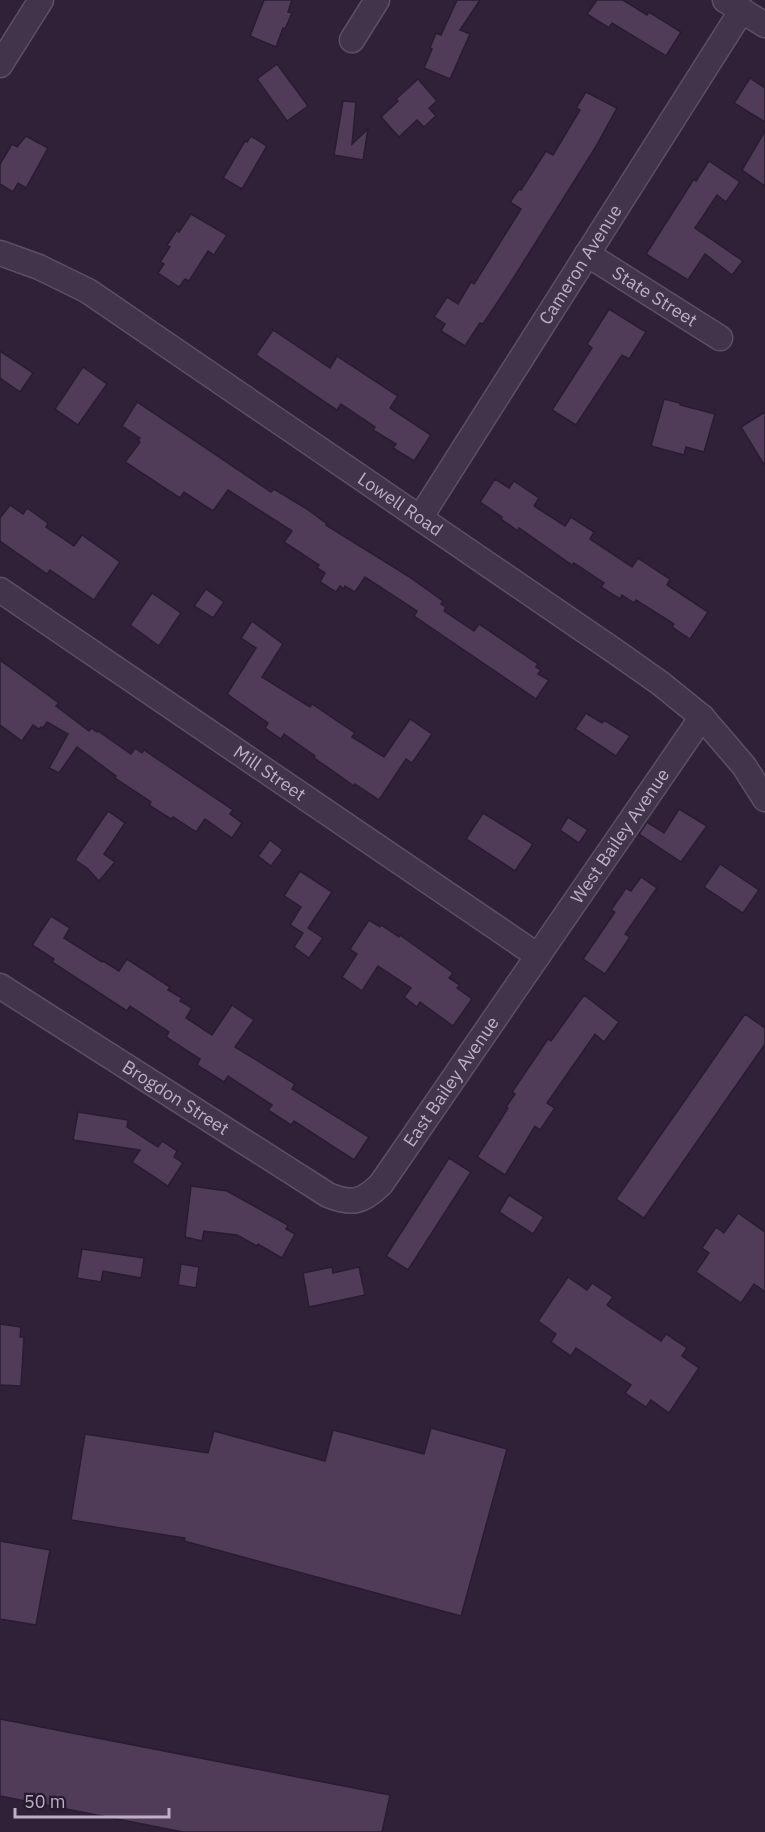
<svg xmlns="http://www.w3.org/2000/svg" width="765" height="1832" font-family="'IBM Plex Sans',sans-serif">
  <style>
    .building { fill: #503c59; stroke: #291c30; stroke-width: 1.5 }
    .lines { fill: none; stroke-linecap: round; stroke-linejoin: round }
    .minor-casing { stroke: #5d4f64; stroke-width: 27 }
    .minor { stroke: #42344a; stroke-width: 24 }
    .labels { text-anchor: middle; stroke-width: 5; stroke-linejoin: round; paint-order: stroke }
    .street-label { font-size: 18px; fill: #beafc6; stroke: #271a2e }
  </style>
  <rect width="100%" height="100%" fill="#302139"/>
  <g class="building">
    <path d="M264,0h28l-4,12 4,1 -7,16 -2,-1 -7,19 -26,-11z"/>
    <path d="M457,0h23l-20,30 10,4 -20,45 -26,-11 8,-19 -2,-1 6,-15 5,2z"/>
    <path d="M597,0h26l24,15 2,-3 32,20 -15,24 -54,-33 -3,5 -22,-14z"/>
    <path d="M277,64l31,42 -21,15 -30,-42z"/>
    <path d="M750,78l15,10v34l-31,-19z"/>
    <path d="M418,79l19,22 -8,7 7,8 -12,11 -7,-7 -18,17 -18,-20 17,-16 -2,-2z"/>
    <path d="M586,92l31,16 -22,40 -86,137 -26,39 -3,-1 -15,23 -24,-15 4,-7 -11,-7 13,-20 11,7 13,-22 3,2 47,-75 -11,-7 9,-13 2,1 25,-39 7,4 27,-45 -4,-2z"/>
    <path d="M343,101l13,1 -4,42 16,-15 -5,31 -29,-5z"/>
    <path d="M765,131v55l-23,-16z"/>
    <path d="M26,136l22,12 -22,40 -8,-5 -5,9 -13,-8v-20l12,-20 5,3z"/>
    <path d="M251,136l16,10 -25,43 -19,-11 22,-37 2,1z"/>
    <path d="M709,161l31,21 -14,20 -9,-7 -22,33 48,33 -11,14 -27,-21 -17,26 -42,-26 48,-75 2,2z"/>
    <path d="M191,214l36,21 -13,20 -6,-4 -19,30 -4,-2 -6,8 -21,-14 6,-9 -4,-2 10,-15 -3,-2 10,-15 2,2z"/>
    <path d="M609,309l37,23 -17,27 -7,-4 -46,70 -24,-15 40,-62 -5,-4z"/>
    <path d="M273,330l57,38 7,-12 61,40 -8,12 41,27 -17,26 -21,-13 3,-4 -23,-14 2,-3 -34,-23 -4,6 -81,-55z"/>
    <path d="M0,351l33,22 -13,19 -20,-14z"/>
    <path d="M83,367l24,17 -29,41 -23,-16z"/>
    <path d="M664,399l16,4v2l35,9 -11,38 -18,-5 -2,8 -33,-9z"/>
    <path d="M137,402l134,90 3,-3 33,20 20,15 -1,1 82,51 35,25 -2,3 5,3 -2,4 30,20 5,-7 59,40 -2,3 5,3 -3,4 11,6 -13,19 -122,-83 3,-5 -52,-34 -10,15 -10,-6 -1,3 -4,-3 -4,6 -16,-10 5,-9 -8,-5 2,-3 -35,-23 8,-11 -64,-41 -15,21 -29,-19 -4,6 -55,-36 15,-20 -2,-2 2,-2 -18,-12z"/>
    <path d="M765,412v54l-24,-39z"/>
    <path d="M495,479l14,9 5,-7 25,17 -5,8 31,20 6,-9 23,15 -4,7 42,28 6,-9 32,21 -3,6 41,27 -18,27 -18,-12 2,-3 -38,-24 -2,3 -12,-8 -2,4 -19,-12 3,-4 -30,-20 -2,2 -53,-37 -1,3 -17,-12 1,-2 -22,-15z"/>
    <path d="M10,505l13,9 4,-6 21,15 -2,4 28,19 8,-11 38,27 -26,38 -44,-30 -3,4 -47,-33v-23z"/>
    <path d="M206,589l18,13 -11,16 -19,-12z"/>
    <path d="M152,593l29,20 -22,33 -29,-21z"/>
    <path d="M252,621l31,23 -21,33 48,30 2,-3 43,29 -3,4 32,20 26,-38 22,15 -20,29 -6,-4 -27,41 -24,-16 -1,2 -14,-10 -26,-18 1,-2 -31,-22 -3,5 -16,-11 3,-5 -41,-29 29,-46 -15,-10z"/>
    <path d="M0,660l59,43 -3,3 33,25 2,-3 6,4 1,-1 33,23 4,-6 7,5 2,-3 89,60 -3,4 12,9 -10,15 -27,-19 -9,13 -23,-15 -2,2 -22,-14 2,-3 -36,-24 1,-2 -39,-29 -18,26 -10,-5 19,-34 -21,-12 -4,6 -2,-1 -2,2 -6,-4 -11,16 -22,-16z"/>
    <path d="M586,713l16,10 2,-3 26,16 -14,20 -41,-27z"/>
    <path d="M679,809l28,17 -26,36 -42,-28 8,-12 17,11z"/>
    <path d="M108,811l17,12 -21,31 11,8 -16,19 -12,-13 -12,-8z"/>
    <path d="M483,813l50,31 -18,27 -49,-32z"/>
    <path d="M568,817l20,13 -9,13 -19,-13z"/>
    <path d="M270,840l13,10 -12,16 -13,-10z"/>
    <path d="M720,864l39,26 -16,23 -39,-26z"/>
    <path d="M300,871l32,21 -24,36 15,10 -14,20 -15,-11 9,-14 -13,-8 11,-18 -17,-11z"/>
    <path d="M641,877l16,11 -32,46 5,3 -25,37 -22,-15 32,-47 -4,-2 15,-22 5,3z"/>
    <path d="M51,916l19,12 -6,10 38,24 1,-1 16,10 8,-12 43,28 -2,3 14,8 -2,3 12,7 -6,10 26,17 20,-30 22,15 -19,27 60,37 -3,5 77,48 -15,23 -60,-39 -3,4 -23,-15 4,-5 -44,-29 -4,6 -27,-17 3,-6 -34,-22 3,-5 -39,-26 -3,5 -75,-49 2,-3 -22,-14z"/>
    <path d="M369,920l11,7 1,-2 18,12 1,-2 53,38 -4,5 11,7 -3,3 15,11 -19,27 -33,-24 -3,5 -13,-10 7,-9 -33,-22 -16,25 -20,-14 15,-23 -7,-5z"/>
    <path d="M584,995l35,27 -15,20 -9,-8 -48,69 8,5 -15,22 -5,-4 -30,49 -28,-18 31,-49 -2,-1 9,-13 -3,-2 36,-53 3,2z"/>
    <path d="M745,1014l20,14v16l-121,174 -28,-19z"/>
    <path d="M78,1112l50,8 -1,7 31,20 4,-6 15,10 -3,6 9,6 -15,23 -36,-24 8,-12 -67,-10z"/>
    <path d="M449,1158l22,14 -63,98 -22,-14z"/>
    <path d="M191,1186l36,5 61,34 -2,4 9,5 -13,24 -24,-14 -1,2 -20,-11 -33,-4 -2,10 -17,-4z"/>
    <path d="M509,1195l35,22 -11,17 -34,-22z"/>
    <path d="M738,1213l27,19v60l-11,-8 -13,19 -45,-31 13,-19 -7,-5 14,-21 8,6z"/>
    <path d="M82,1249l62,9 -3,20 -38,-7 -2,11 -24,-4z"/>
    <path d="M181,1264l18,3 -3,21 -18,-3z"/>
    <path d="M332,1267l1,6 26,-6 6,28 -56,12 -6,-34z"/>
    <path d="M568,1277l19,13 5,-7 21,14 -6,8 19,13 35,23 5,-7 21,14 -5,8 17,12 -30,45 -18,-13 -5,7 -21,-14 6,-8 -55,-37 -5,8 -20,-14 5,-8 -18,-13z"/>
    <path d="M0,1324l21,3 -1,10h4l-3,49 -21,-1z"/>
    <path d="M431,1428l76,21 -46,167 -277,-75 1,-3 -114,-18 14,-86 123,19 6,-22 111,30 8,-31 91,24z"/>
    <path d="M0,1541l50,9 -14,75 -36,-6z"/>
    <path d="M0,1719l390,76 -8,37h-199l-183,-36z"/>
  </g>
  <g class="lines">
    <defs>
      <g id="minor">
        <path d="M725,0l40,25"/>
        <path d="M352,40l25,-40"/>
        <path d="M0,65l41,-65"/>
        <path id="s1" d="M0,253l39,14 49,24 528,361 44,31 42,34 42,49 21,33"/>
        <path id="s2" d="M587,254l133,84"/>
        <path id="s3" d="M420,518l322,-508"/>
        <path id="s4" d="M0,590l538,366"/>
        <path id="s5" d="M0,986l328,209c24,10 35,7 53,-11l321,-467"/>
      </g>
    </defs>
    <use href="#minor" class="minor-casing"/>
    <use href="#minor" class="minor"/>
  </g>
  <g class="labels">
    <g class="street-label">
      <text dy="6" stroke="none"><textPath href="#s3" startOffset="300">Cameron Avenue</textPath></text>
      <text dy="6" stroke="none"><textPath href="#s2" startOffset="80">State Street</textPath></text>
      <text dy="6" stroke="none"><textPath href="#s1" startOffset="474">Lowell Road</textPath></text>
      <text dy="6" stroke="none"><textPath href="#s4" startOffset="326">Mill Street</textPath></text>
      <text dy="6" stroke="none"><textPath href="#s5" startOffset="870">West Bailey Avenue</textPath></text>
      <text dy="6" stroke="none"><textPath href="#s5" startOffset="572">East Bailey Avenue</textPath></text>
      <text dy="6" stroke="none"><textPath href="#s5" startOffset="208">Brogdon Street</textPath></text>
    </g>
  </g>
  <path d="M15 1808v9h154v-9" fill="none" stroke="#beafc6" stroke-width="3"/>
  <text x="24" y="1808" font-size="18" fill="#beafc6" stroke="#271a2e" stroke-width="4.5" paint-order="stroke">50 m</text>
</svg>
